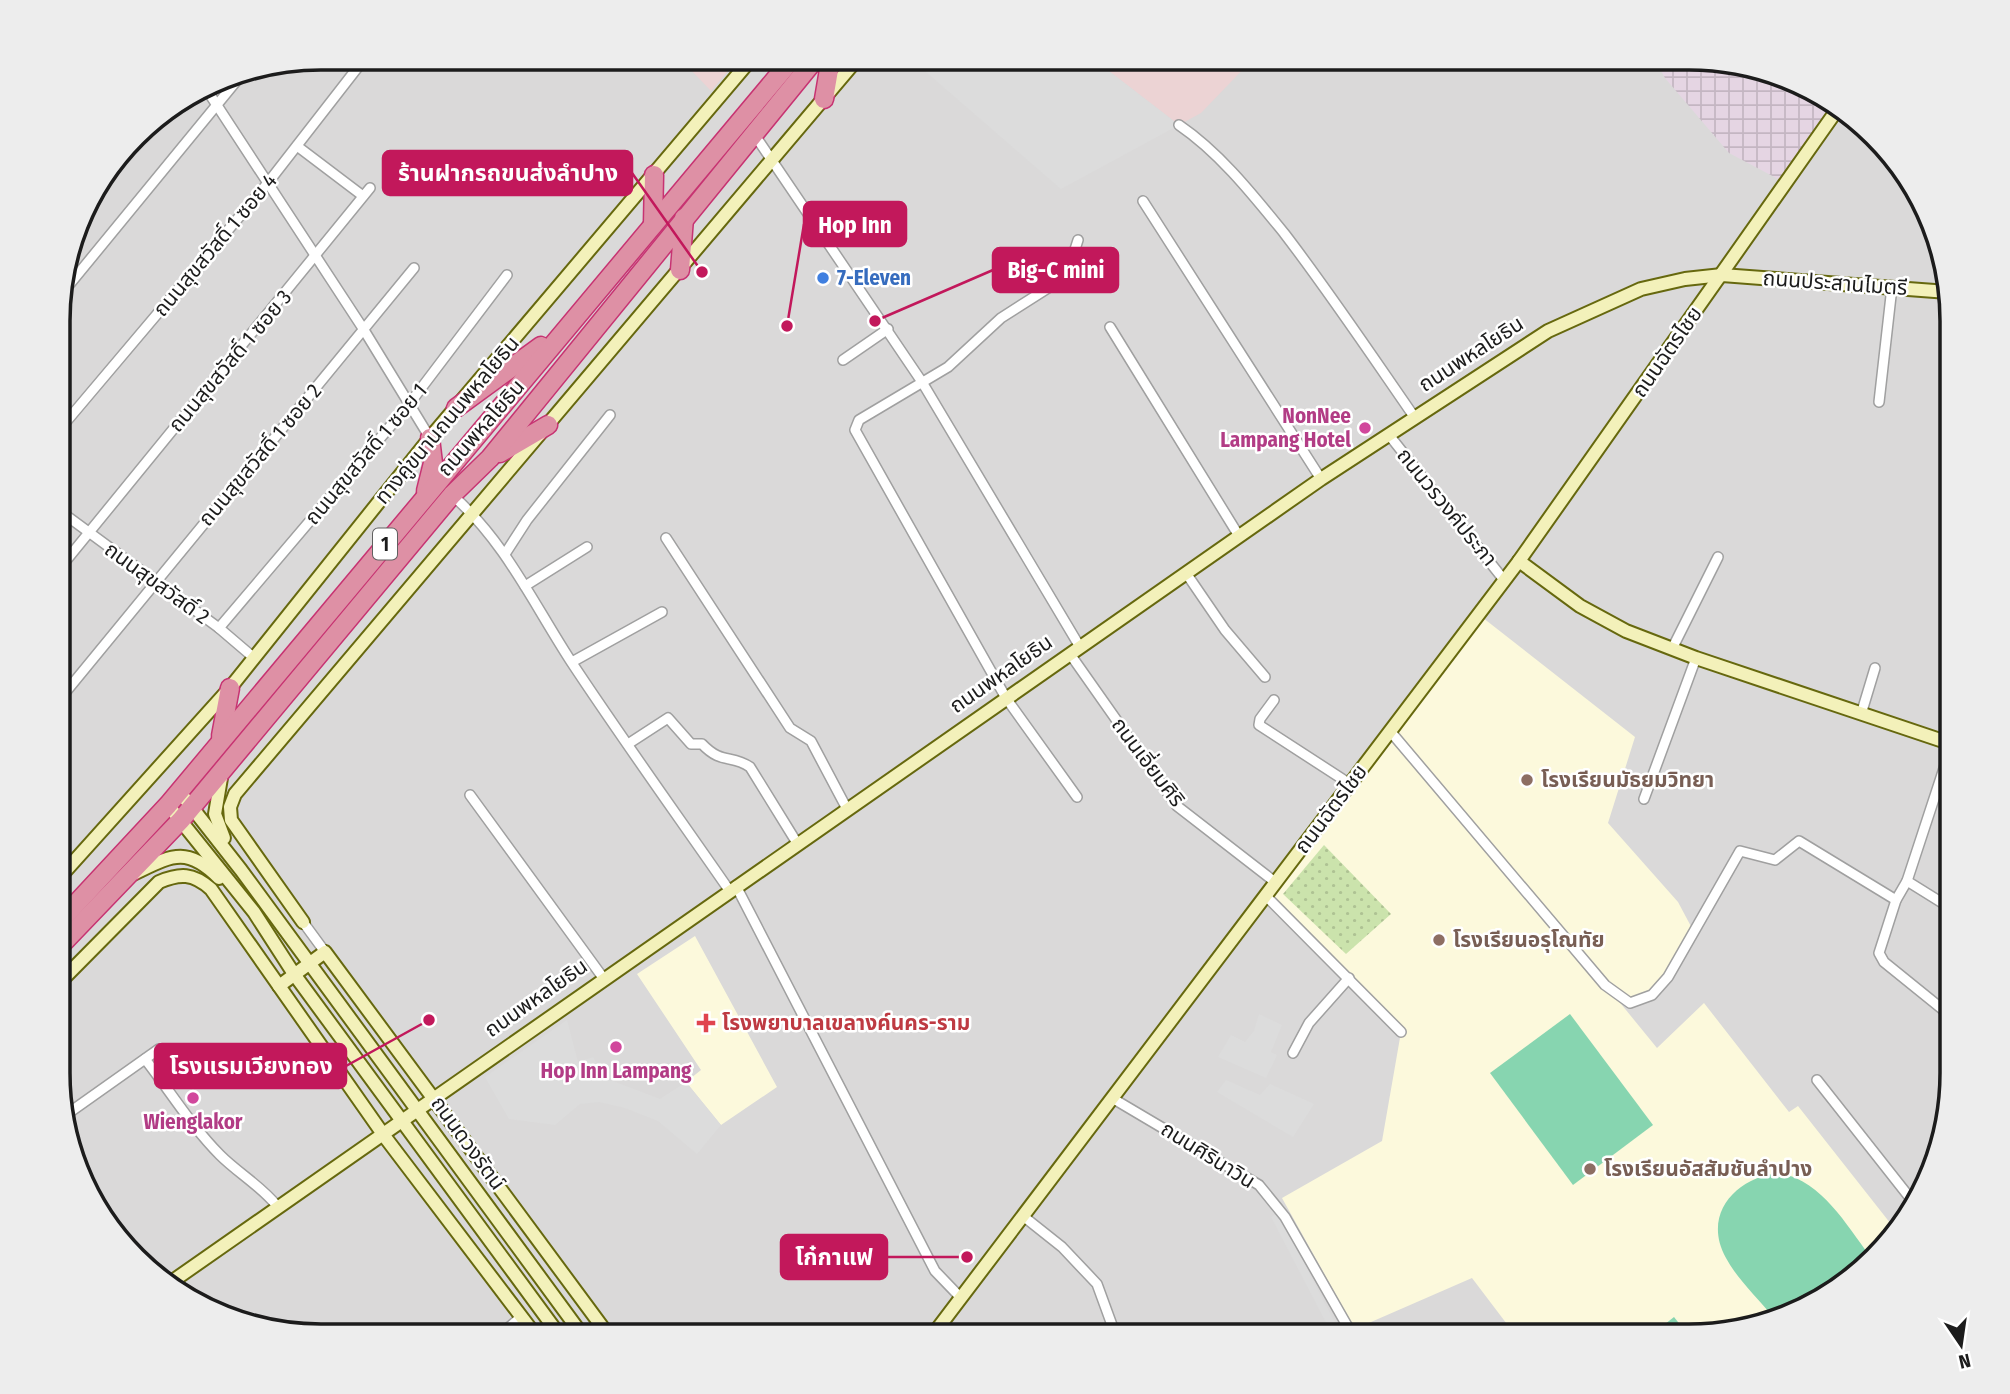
<svg xmlns="http://www.w3.org/2000/svg" width="2010" height="1394" font-family="'Fira Sans Condensed','Noto Sans Thai',sans-serif">
  <style>
    .residential { fill: #dad9d9 }
    .commercial { fill: #ecd3d4 }
    .industrial { fill: url(#industrial-grid) }
    .education { fill: #fcf9dc }
    .grass { fill: url(#grass-dots) }
    .pitch { fill: #87d5b0 }
    .parking { fill: #dcdcdc }
    .lines { fill: none; stroke-linecap: round; stroke-linejoin: round }
    .street-casing { stroke: #a0a0a0; stroke-width: 12 }
    .secondary-casing { stroke: #66680e; stroke-width: 16 }
    .highway-casing { stroke: #c73372; stroke-width: 21 }
    .street { stroke: #fff; stroke-width: 9 }
    .secondary { stroke: #f3f1ba; stroke-width: 12 }
    .highway { stroke: #de90a5; stroke-width: 18 }
    .shop-dot { fill: #3f7fe0; stroke: #fff; stroke-width: 2.5 }
    .hotel-dot { fill: #d1479c; stroke: #fff; stroke-width: 2.5 }
    .education-dot { fill: #8d6e63; stroke: #fff; stroke-width: 2.5 }
    .health-dot { fill: #e0444e; stroke: #fff; stroke-width: 2.5 }
    .labels { text-anchor: middle; stroke-width: 5; stroke-linejoin: round; paint-order: stroke }
    .shield { fill: #fff; stroke: #606060; stroke-width: 2 }
    .shield-label { font-size: 19px; font-weight: bold; fill: #1c1c1c }
    .street-label { font-size: 21px; fill: #1c1c1c; stroke: #fff }
    .shop-label { font-size: 21px; font-weight: bold; fill: #366cbe; stroke: #fff; text-anchor: start }
    .hotel-label { font-size: 21px; font-weight: bold; fill: #b23c85; stroke: #fff }
    .education-label { font-size: 21px; font-weight: bold; fill: #785e54; stroke: #fff; text-anchor: start }
    .health-label { font-size: 21px; font-weight: bold; fill: #be3a42; stroke: #fff; text-anchor: start }
    .rim { fill: none; stroke: #1c1c1c; stroke-width: 3.5 }
    .leader { fill: none; stroke: #c2185b; stroke-width: 2.5 }
    .callout-dot { fill: #c2185b; stroke: #fff; stroke-width: 2.5 }
    .callout { fill: #c2185b; stroke: #c2185b; stroke-width: 2.5 }
    .callout-label { font-size: 23px; text-anchor: middle; font-weight: bold; fill: #fff }
  </style>
  <defs>
    <pattern id="industrial-grid" width="8" height="8" patternUnits="userSpaceOnUse" patternTransform="scale(1.75)"><rect width="8" height="8" fill="#e5d5e3"/><path d="M0 4h8M4 0v8" fill="none" stroke="#c4b6c2"/></pattern>
    <pattern id="grass-dots" width="8" height="8" patternUnits="userSpaceOnUse" patternTransform="scale(1.75)"><rect width="8" height="8" fill="#cbe3ac"/><path d="M2 2h.1M6 6h.1" fill="none" stroke="#aec293" stroke-width="1.8" stroke-linecap="round"/></pattern>
  </defs>
  <rect width="100%" height="100%" fill="#ece8e2"/>
  <path class="residential" d="M321,58h1385l68,14 75,40 68,78 35,114v786l-14,68 -40,75 -92,76 -116,27h-1386l-68,-14 -75,-40 -68,-78 -33,-97v-820l25,-83 62,-81 61,-38 10,14 20,-25z"/>
  <g class="commercial">
    <path d="M636,58h103l-28,33 -22,-23 -39,3z"/>
    <path d="M1092,58h162l-53,55 -22,12z"/>
  </g>
  <path class="industrial" d="M1654,58h52l68,14 58,31 -52,77 -51,-27 -64,-75z"/>
  <g class="education">
    <path d="M1478,614l157,123 -27,86 70,79 16,30 -42,63 -22,8 -22,-15 49,60 47,-45 85,109 9,-6 100,127 -92,76 -116,27h-174l-44,-58 -117,51 -73,-131 100,-57 19,-109 -136,-137z"/>
    <path d="M695,936l82,151 -56,38 -35,-43 15,-12 -64,-96z"/>
  </g>
  <path class="grass" d="M1324,845l67,69 -45,40 -63,-60z"/>
  <g class="pitch">
    <path d="M1570,1014l83,111 -80,60 -83,-112z"/>
    <path d="M1781,1173c42,10 64,50 89,83l-64,53 -33,8c-15,-19 -36,-38 -47,-59 -25,-45 12,-82 55,-85z"/>
    <path d="M1674,1317l15,19h-39z"/>
  </g>
  <g class="parking">
    <path d="M910,58h182l87,67 -118,64z"/>
    <path d="M1259,1014l23,11 -11,27 6,3 -11,23 -48,-21 13,-22 14,7 9,-11z"/>
    <path d="M567,1020l11,42 15,-5 12,21 55,21 26,-17 35,43 -24,29 -39,-33 -33,-13 -26,-6 -19,2 -25,21 -46,-6 -24,-42z"/>
    <path d="M1226,1080l34,15 10,-11 44,20 -21,33 -76,-45z"/>
    <path d="M1278,1213l64,123h-9l-62,-119z"/>
  </g>
  <g class="lines">
    <defs>
      <g id="street">
        <path d="M205,87l159,243 66,108"/>
        <path d="M1179,125c41,28 74,70 105,108 46,60 88,123 131,185"/>
        <path d="M754,134l168,248 158,265"/>
        <path d="M297,146l66,50"/>
        <path d="M1143,201l178,278"/>
        <path d="M60,296l183,-223"/>
        <path d="M1110,327l129,209"/>
        <path d="M843,360l45,-31"/>
        <path d="M1879,402l13,-115"/>
        <path d="M60,429l207,-245 98,-126"/>
        <path d="M1389,435l115,145"/>
        <path d="M452,495c53,46 82,110 120,168 51,77 105,152 157,227"/>
        <path d="M60,511l159,117 34,29"/>
        <path d="M666,538l124,190 21,13 36,68"/>
        <path d="M505,554l22,-34 83,-105"/>
        <path d="M60,568l310,-380"/>
        <path d="M1186,573l39,57 40,47"/>
        <path d="M525,586l62,-39"/>
        <path d="M219,628l191,-225 97,-128"/>
        <path d="M1672,649l46,-92"/>
        <path d="M1070,654l107,152 98,76"/>
        <path d="M572,662l90,-50"/>
        <path d="M60,699l354,-431"/>
        <path d="M1274,700l-14,19 -1,6 91,59"/>
        <path d="M1862,711l13,-43"/>
        <path d="M1390,731l215,254 25,18 22,-8 16,-18 72,-126 35,9 24,-19 97,59"/>
        <path d="M628,744l40,-26 23,26h11c20,21 29,10 48,23l47,76"/>
        <path d="M1952,744l-45,137 -11,19 -17,53 5,9 68,55"/>
        <path d="M470,795l134,184"/>
        <path d="M1077,797l-71,-99 -151,-268 4,-10 89,-53 53,-49 55,-35 14,-18 8,-25"/>
        <path d="M1644,799l52,-141"/>
        <path d="M1907,881l45,28"/>
        <path d="M736,886l199,385 26,27"/>
        <path d="M1265,895l136,137"/>
        <path d="M303,922l22,30"/>
        <path d="M1293,1053l16,-30 40,-45"/>
        <path d="M145,1059c25,32 47,68 75,96 18,18 41,31 57,51"/>
        <path d="M1817,1080l97,123"/>
        <path d="M1112,1098l147,87 26,32 68,119"/>
        <path d="M63,1117l96,-68"/>
        <path d="M1023,1216l39,31 35,37 19,52"/>
        <path d="M499,1336l22,-19"/>
      </g>
      <g id="secondary">
        <path d="M1519,561l61,45 46,25 70,27 256,86"/>
        <path d="M221,778l-6,36 9,24"/>
        <path d="M179,791l62,79 342,466"/>
        <path d="M168,805l86,107 40,62 266,362"/>
        <path d="M133,874c38,-18 53,-29 86,4"/>
        <path d="M60,877l170,-189 200,-250 322,-380"/>
        <path d="M303,922l-72,-102 -1,-13 5,-13 623,-736"/>
        <path d="M60,982l99,-100c21,-9 34,-9 52,7l174,248 151,199"/>
        <path d="M279,986l46,-34 284,384"/>
        <path d="M167,1285l1154,-806 227,-148 93,-42 44,-10 37,-4 226,17"/>
        <path d="M932,1336l587,-775 320,-454"/>
      </g>
      <g id="highway">
        <path d="M824,99l7,-41"/>
        <path d="M653,225l1,-50"/>
        <path d="M680,270l4,-52"/>
        <path d="M456,408l85,-62"/>
        <path d="M500,453l48,-28"/>
        <path d="M426,491l7,-28 -3,-25"/>
        <path d="M221,736l9,-48"/>
        <path d="M60,921l108,-116 625,-747"/>
        <path d="M60,946l121,-126 271,-325 38,-37 326,-400"/>
      </g>
    </defs>
    <use href="#street" class="street-casing"/>
    <use href="#secondary" class="secondary-casing"/>
    <use href="#highway" class="highway-casing"/>
    <use href="#street" class="street"/>
    <use href="#secondary" class="secondary"/>
    <use href="#highway" class="highway"/>
  </g>
  <circle class="shop-dot" cx="823" cy="278" r="7"/>
  <g class="hotel-dot">
    <circle cx="1365" cy="428" r="7"/>
    <circle cx="616" cy="1047" r="7"/>
    <circle cx="193" cy="1098" r="7"/>
  </g>
  <g class="education-dot">
    <circle cx="1527" cy="780" r="7"/>
    <circle cx="1439" cy="940" r="7"/>
    <circle cx="1590" cy="1169" r="7"/>
  </g>
  <path class="health-dot" d="M702.5 1012.5h7v7h7v7h-7v7h-7v-7h-7v-7h7z"/>
  <g class="labels">
    <rect class="shield" x="373" y="528.5" width="24" height="31" rx="5"/>
    <g class="shield-label">
      <text x="385" y="551">1</text>
    </g>
    <g class="street-label">
      <text transform="translate(215 245) rotate(-50)" y="7">ถนนสุขสวัสดิ์ 1 ซอย 4</text>
      <text transform="translate(1835 283) rotate(4)" y="7">ถนนประสานไมตรี</text>
      <text transform="translate(1667 352) rotate(-55)" y="7">ถนนฉัตรไชย</text>
      <text transform="translate(1471 354) rotate(-33)" y="7">ถนนพหลโยธิน</text>
      <text transform="translate(230 361) rotate(-50)" y="7">ถนนสุขสวัสดิ์ 1 ซอย 3</text>
      <text transform="translate(447 420) rotate(-50)" y="7">ทางคู่ขนานถนนพหลโยธิน</text>
      <text transform="translate(481 428) rotate(-49)" y="7">ถนนพหลโยธิน</text>
      <text transform="translate(366 454) rotate(-50)" y="7">ถนนสุขสวัสดิ์ 1 ซอย 1</text>
      <text transform="translate(260 455) rotate(-50)" y="7">ถนนสุขสวัสดิ์ 1 ซอย 2</text>
      <text transform="translate(1447 507) rotate(51)" y="7">ถนนวรวงค์ประภา</text>
      <text transform="translate(157 583) rotate(36)" y="7">ถนนสุขสวัสดิ์ 2</text>
      <text transform="translate(1001 674) rotate(-35)" y="7">ถนนพหลโยธิน</text>
      <text transform="translate(1148 762) rotate(53)" y="7">ถนนเอี่ยมศิริ</text>
      <text transform="translate(1331 809) rotate(-53)" y="7">ถนนฉัตรไชย</text>
      <text transform="translate(536 998) rotate(-35)" y="7">ถนนพหลโยธิน</text>
      <text transform="translate(468 1143) rotate(54)" y="7">ถนนดวงรัตน์</text>
      <text transform="translate(1208 1155) rotate(32)" y="7">ถนนศิรินาวิน</text>
    </g>
    <g class="shop-label">
      <text x="837" y="285">7-Eleven</text>
    </g>
    <g class="hotel-label">
      <text x="1351" y="423" text-anchor="end">NonNee<tspan x="1351" dy="24">Lampang Hotel</tspan></text>
      <text x="616" y="1078">Hop Inn Lampang</text>
      <text x="193" y="1129">Wienglakor</text>
    </g>
    <g class="education-label">
      <text x="1541" y="787">โรงเรียนมัธยมวิทยา</text>
      <text x="1453" y="947">โรงเรียนอรุโณทัย</text>
      <text x="1604" y="1176">โรงเรียนอัสสัมชันลำปาง</text>
    </g>
    <g class="health-label">
      <text x="722" y="1030">โรงพยาบาลเขลางค์นคร-ราม</text>
    </g>
  </g>
  <path d="M0 0H2010V1394H0ZM321 70H1689A251 251 0 0 1 1940 321V1073A251 251 0 0 1 1689 1324H321A251 251 0 0 1 70 1073V321A251 251 0 0 1 321 70Z" fill="#ededed" fill-rule="evenodd"/>
  <path class="rim" d="M321 70H1689A251 251 0 0 1 1940 321V1073A251 251 0 0 1 1689 1324H321A251 251 0 0 1 70 1073V321A251 251 0 0 1 321 70Z"/>
  <path class="leader" d="M702 272L632 173M787 326L804 224M875 321L993 270M429 1020L346 1066M967 1257L887 1257"/>
  <g class="callout-dot">
    <circle cx="702" cy="272" r="7"/>
    <circle cx="787" cy="326" r="7"/>
    <circle cx="875" cy="321" r="7"/>
    <circle cx="429" cy="1020" r="7"/>
    <circle cx="967" cy="1257" r="7"/>
  </g>
  <g class="callout">
    <rect x="383" y="151" width="249" height="44" rx="7"/>
    <rect x="804" y="202" width="102" height="44" rx="7"/>
    <rect x="993" y="248" width="125" height="44" rx="7"/>
    <rect x="155" y="1044" width="191" height="44" rx="7"/>
    <rect x="781" y="1235" width="106" height="44" rx="7"/>
  </g>
  <g class="callout-label">
    <text x="508" y="181">ร้านฝากรถขนส่งลำปาง</text>
    <text x="855" y="233">Hop Inn</text>
    <text x="1056" y="278">Big-C mini</text>
    <text x="251" y="1074">โรงแรมเวียงทอง</text>
    <text x="834" y="1265">โก๋กาแฟ</text>
  </g>
  <g transform="translate(1961 1345) rotate(167)" stroke="#ffffff" stroke-width="5" paint-order="stroke">
  <path d="M0-5L12 26L0 18L-12 26Z" fill="#1c1c1c"/>
  <text y="-10" font-size="19" font-weight="bold" text-anchor="middle" fill="#1c1c1c">N</text>
  </g>
</svg>
